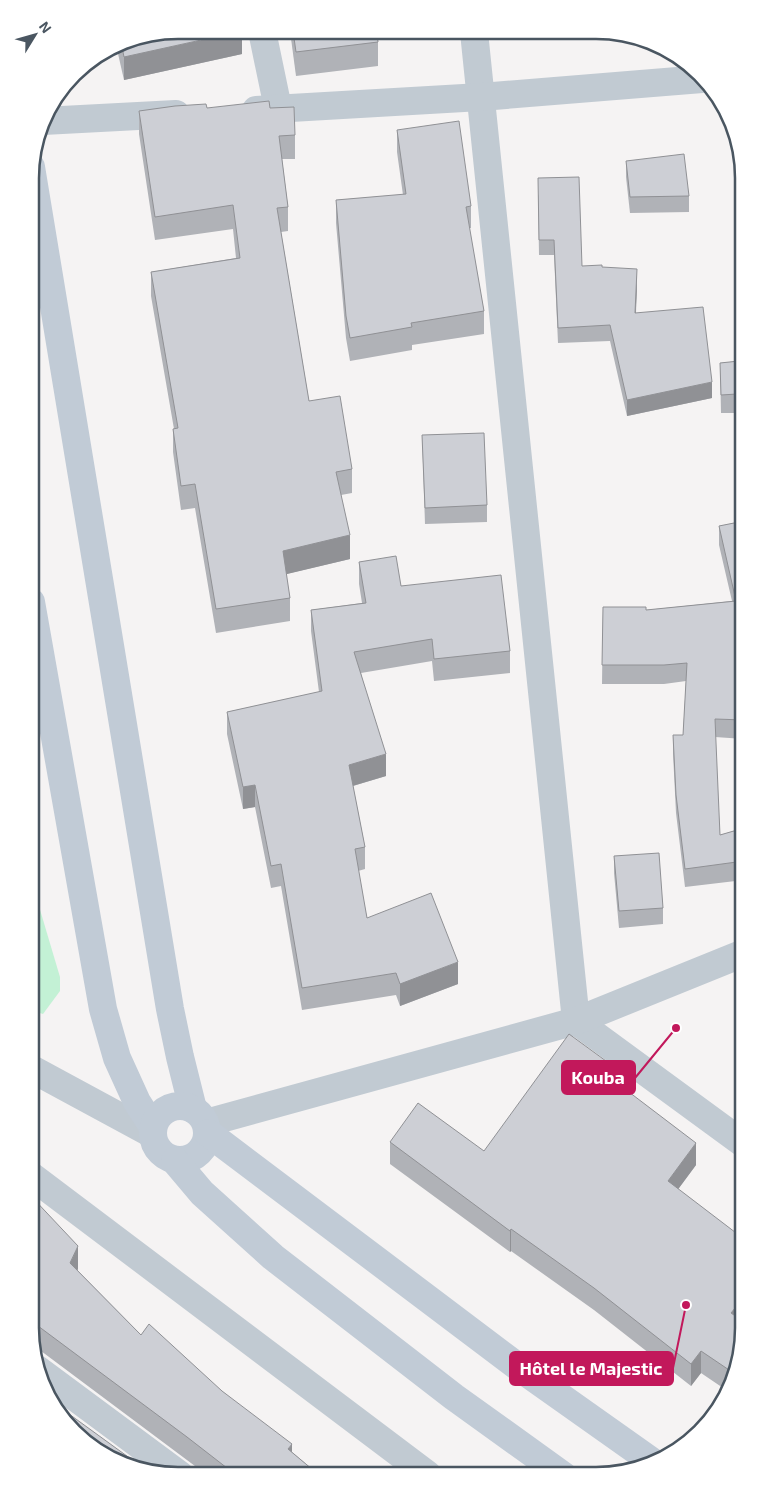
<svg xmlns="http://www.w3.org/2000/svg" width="774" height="1506" font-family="'Exo 2',sans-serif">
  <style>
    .green { fill: #c3f1d5 }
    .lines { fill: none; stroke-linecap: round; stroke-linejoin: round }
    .minor { stroke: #c1cad2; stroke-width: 28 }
    .secondary { stroke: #c1cbd6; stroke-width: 28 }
    .wall { fill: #b0b2b7 }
    .shaded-wall { fill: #909195 }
    .building { fill: #cdcfd5; stroke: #909195 }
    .rim { fill: none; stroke: #4a5661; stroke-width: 2.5 }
    .leader { fill: none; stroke: #c2185b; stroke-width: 2 }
    .callout-dot { fill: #c2185b; stroke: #fff; stroke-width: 2 }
    .callout { fill: #c2185b; stroke: #c2185b; stroke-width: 2 }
    .callout-label { font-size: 18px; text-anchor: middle; font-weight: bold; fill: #fff }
  </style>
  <rect width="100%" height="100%" fill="#f5f3f3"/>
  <path class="green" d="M30,876l30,101v14l-17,23 -13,-4z"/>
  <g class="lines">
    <g class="minor">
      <path d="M262,31l16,77"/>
      <path d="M474,32l102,989 168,123"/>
      <path d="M256,110l225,-13 221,-18"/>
      <path d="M43,121l133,-7"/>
      <path d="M30,1068l122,66"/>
      <path d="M206,1123l370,-102 168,-68"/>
      <path d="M30,1175l398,300"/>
      <path d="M37,1369l143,106"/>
    </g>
    <g class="secondary">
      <path d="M31,167l139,842 10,48 13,52"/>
      <path d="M31,602l72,407 14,49 20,44 16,25"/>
      <circle cx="180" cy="1133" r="27"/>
      <path d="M208,1133l309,233 137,97"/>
      <path d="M175,1161l27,32 71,64 181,140 110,79"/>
    </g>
  </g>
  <g class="wall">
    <path d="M290,31h87l1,11v24l-82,10z"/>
    <path d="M122,41l120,13 -118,26 -8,-35z"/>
    <path d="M207,108h63l25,27v24h-13l6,48v24l-7,1 28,169 43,68v24l-11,2 9,64 -64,15 4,24v23l-74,12 -21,-125 -14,2 -8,-58v-23h1l-23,-133v-24l85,-14 -3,-29 -78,11 -16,-106v-23z"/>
    <path d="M397,130l74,76v22h-2l15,83v23l-72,11v5l-62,11 -4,-23 -10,-115v-23l67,-5 -6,-43z"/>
    <path d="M626,161l63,35v16l-59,1 -4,-36z"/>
    <path d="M737,170l7,8v34h-7z"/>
    <path d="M538,194l44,72 20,1 35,18 -1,28 76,85 -85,18 -17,-75 -52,2 -4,-88h-15z"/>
    <path d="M744,240v267h-1l-6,-94h-16l-1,-50 19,-2z"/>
    <path d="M422,435l65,70v17l-62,2z"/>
    <path d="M744,521v218l-29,-2 5,98 24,-7v52l-59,7 -9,-74 -3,-60v-18h10l3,-54 -22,3h-62l1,-77 43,3 86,-9 -13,-56v-19z"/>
    <path d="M359,562l42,24 109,65v22l-76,8 -2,-20 -71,12 25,103 -33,10 12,61v22l-7,2 9,47 91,66 -58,22 -4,-11 -94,15 -21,-124 -10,2 -16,-81 -12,2 -16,-75v-22l92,-20 -8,-61v-21l51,-7 -3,-19z"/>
    <path d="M614,856l49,52v16l-44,4 -5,-55z"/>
    <path d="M606,1075l90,90 -18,24 66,130 -2,2 2,17 -11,46 -4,8 -28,-19 -10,13 -97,-76 -83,-59 -1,1 -120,-88v-22l94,9z"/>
    <path d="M30,1195l48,74 -1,1 64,65 81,56 70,61 27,23h-112l-174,-130 -3,-17z"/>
  </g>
  <g class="shaded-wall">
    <path d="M242,31v23l-118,26v-23z"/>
    <path d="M637,269v16l-2,44v-16z"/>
    <path d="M712,382v16l-85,18v-16z"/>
    <path d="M350,535v24l-67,16v-24z"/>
    <path d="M386,754v22l-37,11v-22z"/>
    <path d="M255,785v22l-12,2v-22z"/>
    <path d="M458,962v22l-58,22v-22z"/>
    <path d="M606,1061v22l-6,-13z"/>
    <path d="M696,1143v22l-28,38v-22z"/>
    <path d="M511,1229v22l-1,1v-21z"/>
    <path d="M78,1246v23l-8,16v-22z"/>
    <path d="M744,1297v22l-13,16v-22z"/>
    <path d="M701,1351v22l-10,13v-22z"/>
    <path d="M292,1444v22l-4,-17z"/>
  </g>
  <g class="building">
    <path d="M178,30h64v1l-118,26 -3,-15 1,-1z"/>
    <path d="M293,31h84l1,11 -82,10z"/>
    <path d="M269,101l1,7 24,-1 1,28 -16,1 9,71 -11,1 32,193 31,-5 12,73 -16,3 14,63 -67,16 7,47 -74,11 -21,-125 -14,2 -8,-57 5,-1 -27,-156 89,-14 -7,-53 -78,12 -16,-106 36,-5 31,-2 1,4z"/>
    <path d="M459,121l12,85 -5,1 18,104 -73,12 1,4 -62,11 -4,-22 -10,-116 70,-6 -9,-64z"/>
    <path d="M684,154l5,42 -59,1 -4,-36z"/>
    <path d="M737,170h6l1,8v17h-7z"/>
    <path d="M579,177l3,89 20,-1v2l35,2 -2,44 68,-6 9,75 -85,18 -17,-75 -52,3 -4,-88h-15l-1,-62z"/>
    <path d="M738,240h6v248h-1l-6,-94 -16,1 -1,-32 19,-2z"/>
    <path d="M484,433l3,72 -62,3 -3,-73z"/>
    <path d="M744,521v199l-29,-1 5,116 24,-7v33l-59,8 -9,-74 -3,-60h10l4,-72 -23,2h-62l1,-58h43v3l90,-9 -17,-75z"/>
    <path d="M396,556l5,30 100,-11 9,76 -76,8 -2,-20 -78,13 32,102 -37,11 16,82 -10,2 12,69 64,-25 27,69 -58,22 -4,-11 -94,15 -21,-124 -10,2 -16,-81 -12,2 -16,-75 95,-21 -11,-81 55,-7 -7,-41z"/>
    <path d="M659,853l4,55 -44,3 -5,-55z"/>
    <path d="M569,1034l37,27 -6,9 96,73 -28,38 76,58v58l-13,16 13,9v16l-9,36 -34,-23 -10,13 -97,-76 -83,-59 -1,2 -120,-89 28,-39 66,48z"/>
    <path d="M30,1195l48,51 -8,17 71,72 8,-11 73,67 70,53 -4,5 31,26h-83l-49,-38 -157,-117v-1l7,-10 -7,-9z"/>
    <path d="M58,1406l73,53 13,9 -63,-29z"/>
  </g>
  <path d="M0 0H774V1506H0ZM178 39H596A139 139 0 0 1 735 178V1328A139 139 0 0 1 596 1467H178A139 139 0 0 1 39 1328V178A139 139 0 0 1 178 39Z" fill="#fff" fill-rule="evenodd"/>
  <path class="rim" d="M178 39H596A139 139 0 0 1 735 178V1328A139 139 0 0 1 596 1467H178A139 139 0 0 1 39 1328V178A139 139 0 0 1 178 39Z"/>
  <path class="leader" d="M676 1028L635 1078M686 1305L673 1368"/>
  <g class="callout-dot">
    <circle cx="676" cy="1028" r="5"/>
    <circle cx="686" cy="1305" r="5"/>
  </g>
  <g class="callout">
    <rect x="562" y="1061" width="73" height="33" rx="5"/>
    <rect x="510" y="1352" width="163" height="33" rx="5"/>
  </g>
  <g class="callout-label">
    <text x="598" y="1084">Kouba</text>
    <text x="591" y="1375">Hôtel le Majestic</text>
  </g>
  <g transform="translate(35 35) rotate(53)" stroke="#ffffff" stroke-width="4" paint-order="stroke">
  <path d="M0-4L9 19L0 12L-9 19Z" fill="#4a5661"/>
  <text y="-8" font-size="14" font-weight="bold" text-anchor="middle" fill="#4a5661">N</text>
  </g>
</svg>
